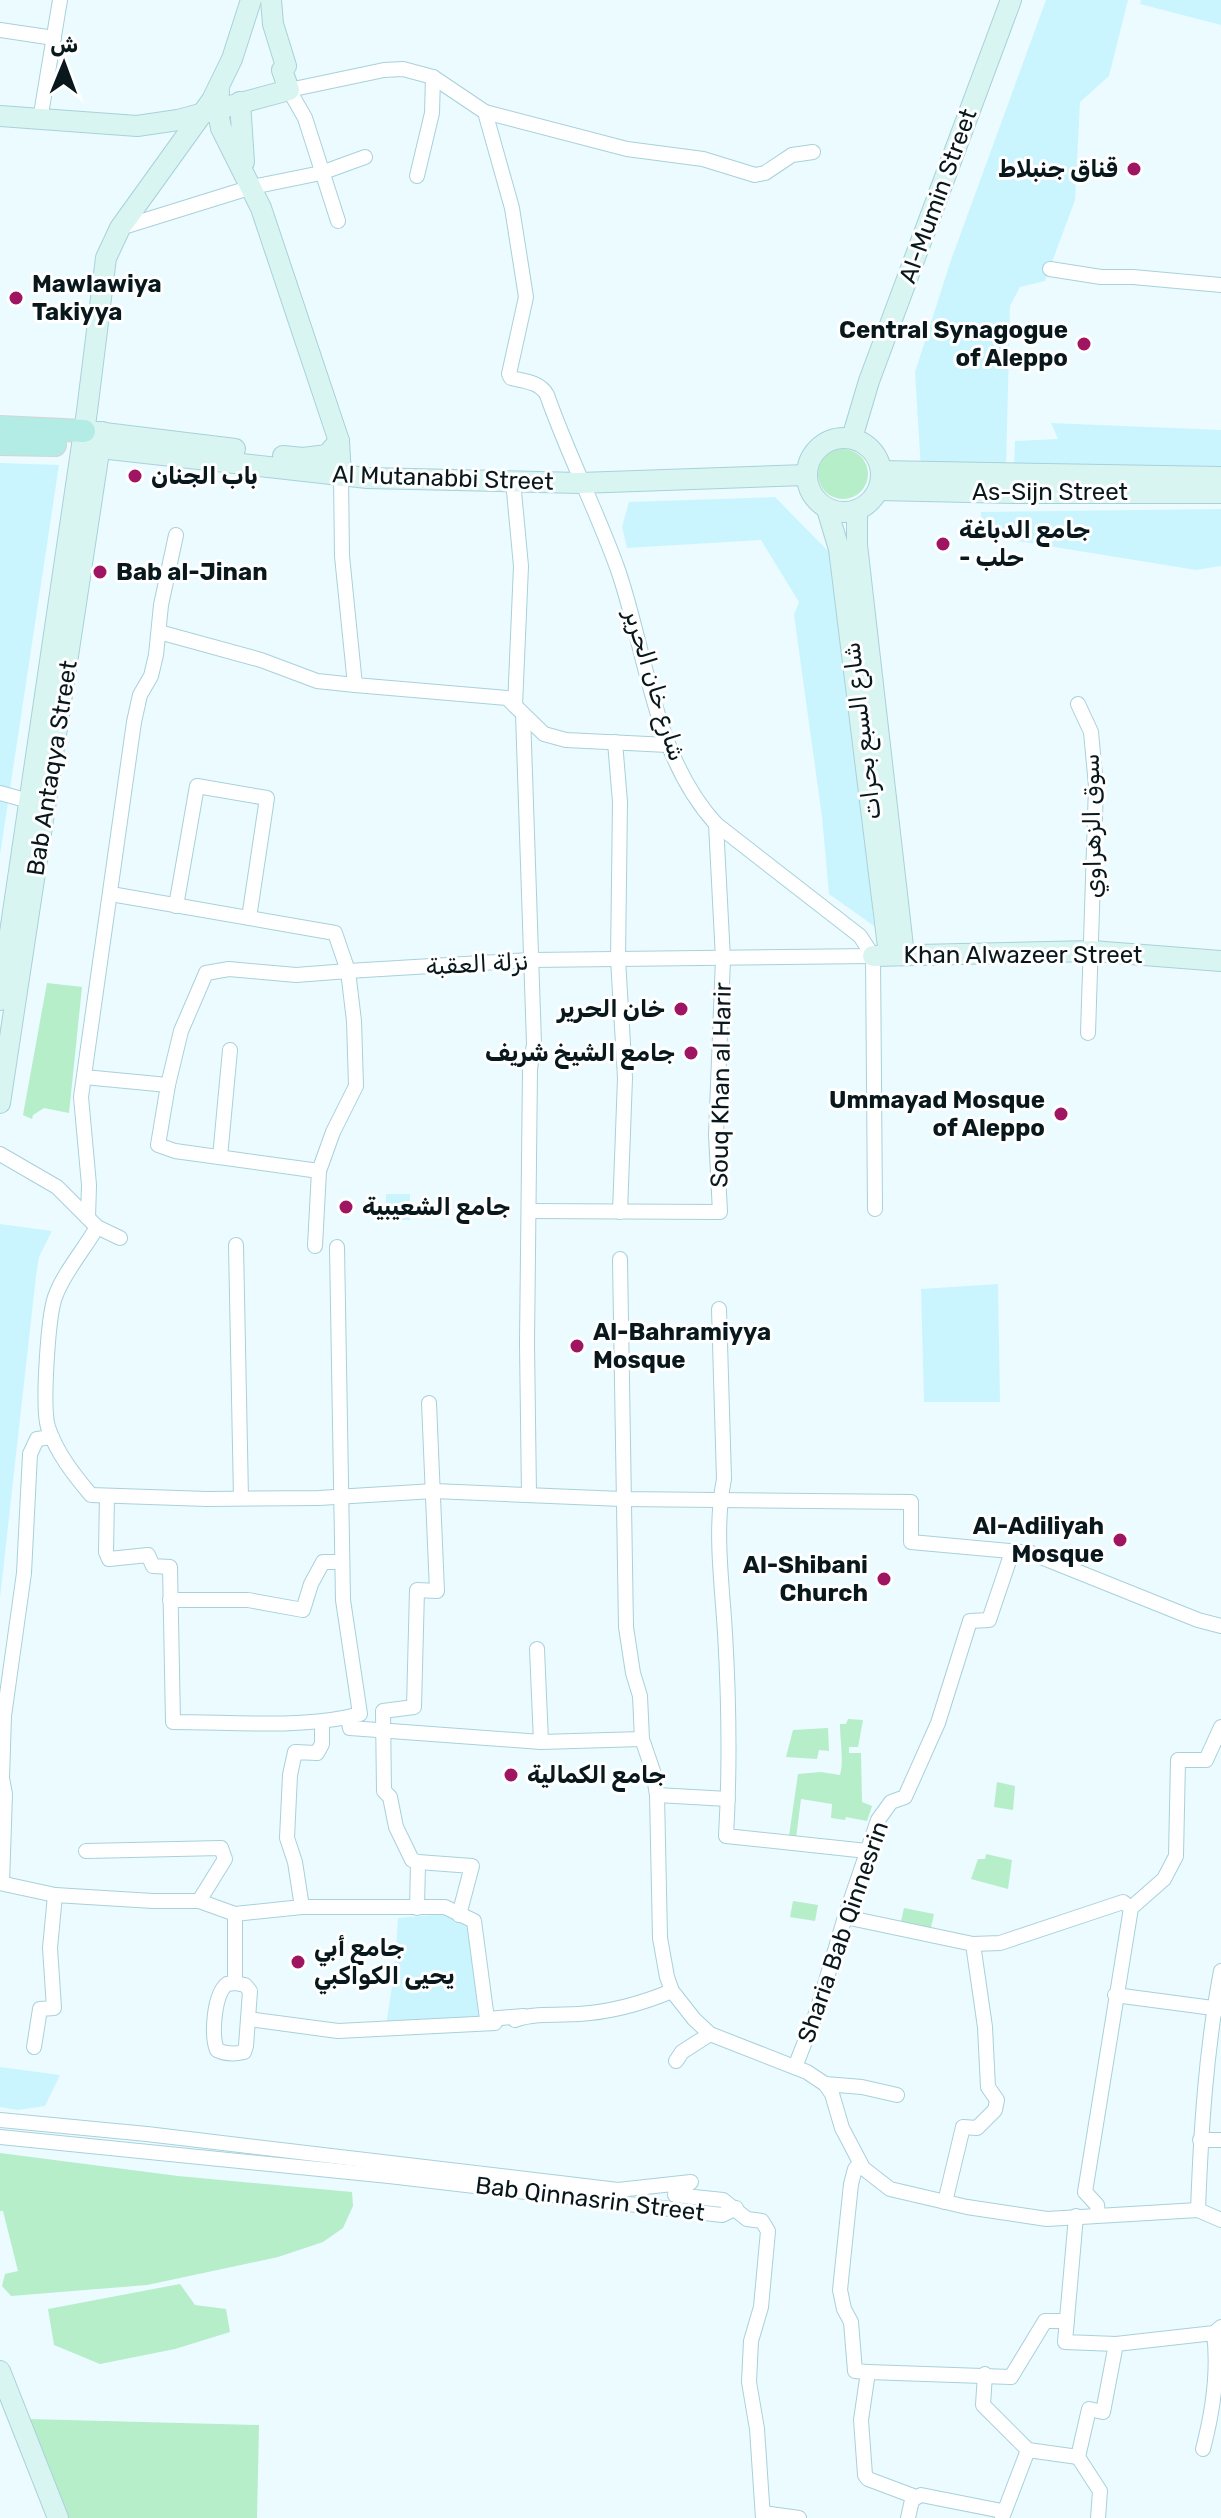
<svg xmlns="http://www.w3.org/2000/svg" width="1221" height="2518" font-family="Rubik,'Noto Sans Arabic',sans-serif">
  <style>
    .built { fill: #cbf5fe }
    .green { fill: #b5eec8 }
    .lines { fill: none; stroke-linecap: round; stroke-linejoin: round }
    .street-casing { stroke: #a8d1da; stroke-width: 16 }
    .secondary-casing { stroke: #a8d1da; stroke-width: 22 }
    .primary-casing { stroke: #d3d5d6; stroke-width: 24 }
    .street { stroke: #fff; stroke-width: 14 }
    .secondary { stroke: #d9f5f2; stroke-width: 20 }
    .primary { stroke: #b3ece4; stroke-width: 22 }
    .poi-dot { fill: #9f1561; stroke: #fff; stroke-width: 3 }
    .labels { text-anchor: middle; stroke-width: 6; stroke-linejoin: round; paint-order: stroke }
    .poi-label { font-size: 24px; font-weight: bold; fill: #08181c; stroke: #fff; text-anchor: start }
    .street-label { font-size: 24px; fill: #08181c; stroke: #fff }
  </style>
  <rect width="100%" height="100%" fill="#ebfbff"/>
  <g class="built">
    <path d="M1046,0h82l-19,76 -29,26 -5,98 -30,81 -25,6 -10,19 -4,163 -85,1 -6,-98 36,-112z"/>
    <path d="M1141,0h80v25l-81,-21z"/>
    <path d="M1051,423l170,7v48l-207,-9 1,-28 43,-2z"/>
    <path d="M0,463l59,2 -59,390z"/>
    <path d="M775,497l62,63 37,366 -45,-32 -7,-77 -28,-202 5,-13 -38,-62 -134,8 -5,-21 7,-25z"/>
    <path d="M1221,509v57l-25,4 -215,-35v-23z"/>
    <rect x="386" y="1194" width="24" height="26"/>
    <path d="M0,1224l52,7 -13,26 -3,19 -36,322z"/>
    <path d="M998,1284l2,118h-76l-3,-113z"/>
    <path d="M443,1914l14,3 18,11 8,90 -97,7 9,-58 3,-49z"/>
    <path d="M0,2067l60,8 -15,31 -27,4 -18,-3z"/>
  </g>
  <g class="green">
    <circle cx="843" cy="474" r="25"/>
    <path d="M47,983l35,4 -13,126 -25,-5 -11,7 -1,4 -9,-4z"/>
    <path d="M848,1719l15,1 -5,27h-9v6h12l1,49 10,4 -5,15 -21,-4 -1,3 -14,-2 1,-14 -31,-5 -5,39 -7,-2 9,-62 23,-2 19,3c4,-13 0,-35 0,-51h6z"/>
    <path d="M828,1728l1,23 -10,-1 -2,9 -31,-2 7,-27z"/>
    <path d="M997,1782l18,4 -2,24 -19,-3z"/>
    <path d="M986,1854l26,6 -4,29 -37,-10 7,-20h7z"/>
    <path d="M793,1901l25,4 -3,16 -25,-4z"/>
    <path d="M904,1908l30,6 -4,18 -30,-6z"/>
    <path d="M0,2153l178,23 174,16 1,14 -10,22 -20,14 -45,15 -131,28 -136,11 -9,-10 3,-12 13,-3 -15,-60h-3z"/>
    <path d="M180,2284l15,21 31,4 4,23 -55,17 -75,15 -46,-19 -6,-36z"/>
    <path d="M28,2419l231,6 -2,93h-188z"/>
  </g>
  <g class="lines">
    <defs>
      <g id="street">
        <path d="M0,30l54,8"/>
        <path d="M485,112l142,37 76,10 52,16 10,-2 27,-18 21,-3"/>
        <path d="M40,120l20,-120"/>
        <path d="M417,176l15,-63 1,-36"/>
        <path d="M338,221l-33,-103 -16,-28 95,-20 19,-1 30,8 52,35 27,96 14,89 -17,77 2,4c13,3 29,4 36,17 21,60 50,116 71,175 29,84 35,185 98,254l144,112 13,20 2,253"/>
        <path d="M120,228l132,-41 69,-14 44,-16"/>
        <path d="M1050,269l51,8h32l88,8"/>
        <path d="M341,476l1,80 13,129 152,13 37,36 22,6 102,5"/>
        <path d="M513,481l8,85 -6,140"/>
        <path d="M159,632l102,28 56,21 38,4"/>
        <path d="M1078,704l13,28 5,54 -8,247"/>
        <path d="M523,714l11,330 -4,25 -3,275 2,151"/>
        <path d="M615,742l5,60 -2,157 7,119 -5,134"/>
        <path d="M0,793l29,8"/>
        <path d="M111,894l224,39 13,38 183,-11 342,-4"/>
        <path d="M176,906l21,-120 70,12 -18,120"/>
        <path d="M84,1077l84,8 -10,60 17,6 144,20"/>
        <path d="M168,1085l13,-54 25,-58 23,-4 67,6 52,-4 6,50 2,65 -23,46 -14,39 -4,75"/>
        <path d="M0,1154l57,33 40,40 23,11"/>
        <path d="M220,1157l10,-107"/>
        <path d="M529,1211l191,1 -4,-77 7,-176 -7,-135"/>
        <path d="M88,1218l1,-33 -8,-88 53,-375 6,-27 11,-19 5,-21 5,-50 15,-70"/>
        <path d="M97,1227c-13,23 -33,45 -42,70 -7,20 -13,110 -7,130 8,25 26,48 43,68l116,4 112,-1 115,-7 188,8 289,3v40l120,11 167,67 23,6"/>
        <path d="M236,1245l5,253"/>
        <path d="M337,1247l6,353 17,114 -12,3"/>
        <path d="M620,1259l6,368 7,46 7,23 2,43"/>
        <path d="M719,1309l5,170c-10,50 -2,104 1,154 4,68 5,135 1,203l141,15"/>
        <path d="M107,1496l-1,56 3,7 39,-4 5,11 17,1 3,155c58,0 119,6 175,-5l2,11 191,14 101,-3 11,32 4,24 3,143 7,39 5,14 22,28 16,15 97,38 18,12 7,10 10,34 21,40 27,21 77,18 80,12 151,-9 23,10"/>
        <path d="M170,1600h78l55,10 8,-26 12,-22h19"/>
        <path d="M537,1649l4,93"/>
        <path d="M657,1795l71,4"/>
        <path d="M86,1851l135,-3 4,11 -26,42"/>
        <path d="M418,1862l54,4 -13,49"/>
        <path d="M0,1883l55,12 98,6h46l36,13 67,-7h143l29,14 13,98 37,-3"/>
        <path d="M2,1883l3,-89 -3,-16 2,-62 20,-143 6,-119 7,-15 15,-2"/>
        <path d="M302,1907l-7,-45 -8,-24 3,-63 5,-23 22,1 5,-9v-22"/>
        <path d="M417,1908l1,-46 -6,-2 -16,-33 -6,-30 -6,-6 -1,-80 31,-4 3,-117 20,1 -8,-188"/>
        <path d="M1131,1908l33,-29 12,-23 2,-96h28l15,-33"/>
        <path d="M235,1914v69"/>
        <path d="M845,1917l128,27 27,-1 123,-41 8,6 -46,284 12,13 1,10"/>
        <path d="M235,1983l10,2 5,6 -4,55 -2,6c-9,2 -19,2 -27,-2 -6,-15 -3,-56 10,-66z"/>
        <path d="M1115,1995l106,14"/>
        <path d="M248,2019l90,12 157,-8"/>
        <path d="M515,2020c18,-7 45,-5 64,-6 32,-2 64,-11 93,-23"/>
        <path d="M34,2047l6,-38 14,-1 -4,-60 5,-53"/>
        <path d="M676,2061l6,-9 28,-18"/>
        <path d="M795,2067l22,-56 28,-94 33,-97 13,-18 14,-5 33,-74 32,-102 19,-1 23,-68"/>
        <path d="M825,2084l37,3 35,8"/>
        <path d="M0,2120l147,14 471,56 73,-8 -16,13 48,5 24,19 15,2 6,10 -7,76 -10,34 -2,41 8,47 6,89"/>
        <path d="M0,2137l389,39 333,39 14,-7"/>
        <path d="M1200,2140h21"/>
        <path d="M860,2163l-5,6 -4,15 -11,106 4,19 7,13 4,49 13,1 -7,48 4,55 3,4 48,18"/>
        <path d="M945,2202l18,-75 14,1 18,-18 2,-10 -9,-13 -3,-60 -12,-83"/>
        <path d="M1198,2210c3,-81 8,-160 23,-239"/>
        <path d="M1076,2216l-11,126 51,2 98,-11 7,-6"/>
        <path d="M868,2372l143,5 34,-56h22"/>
        <path d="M985,2374l-2,31 45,45"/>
        <path d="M1203,2449c10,-38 16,-76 11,-116"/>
        <path d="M1078,2457l22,34 -2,27"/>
        <path d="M763,2513l36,5"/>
        <path d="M908,2518l4,-18 9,-5 81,16"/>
        <path d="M1002,2518l26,-68 50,7 11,-48 14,3 13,-68"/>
      </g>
      <g id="secondary">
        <path d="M219,92l-2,16 4,20 40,80 78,233 2,35"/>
        <path d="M240,102l4,60"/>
        <path d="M0,116l137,10 41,-6 111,-30 -7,-20 4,-4 -13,-42 -2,-24"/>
        <path d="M88,431l147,18"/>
        <circle cx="844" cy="475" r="37"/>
        <path d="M852,438l17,-57 142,-381"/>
        <path d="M82,446l285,32 213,5 226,-8"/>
        <path d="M283,456l20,2 24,-3 12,-14"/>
        <path d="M881,471l340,6"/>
        <path d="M879,490l135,3h207"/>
        <path d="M827,509l12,40 50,406"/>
        <path d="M857,510v35l47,410"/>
        <path d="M873,956l219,-5 129,10"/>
        <path d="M0,1000l87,-589 19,-153 14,-30 92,-128 20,-41 19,-59"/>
        <path d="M0,1103l102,-671"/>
        <path d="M0,2371l58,147"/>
      </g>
      <g id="primary">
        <path d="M0,427l84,4"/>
        <path d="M0,444l55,1"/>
      </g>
    </defs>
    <use href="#street" class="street-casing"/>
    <use href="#secondary" class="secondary-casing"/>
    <use href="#primary" class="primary-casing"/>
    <use href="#street" class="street"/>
    <use href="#secondary" class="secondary"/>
    <use href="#primary" class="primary"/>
  </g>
  <g class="poi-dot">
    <circle cx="1134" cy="169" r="8"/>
    <circle cx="16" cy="298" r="8"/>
    <circle cx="1084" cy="344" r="8"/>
    <circle cx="135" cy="476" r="8"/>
    <circle cx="943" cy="544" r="8"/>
    <circle cx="100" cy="572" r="8"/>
    <circle cx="681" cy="1009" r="8"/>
    <circle cx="691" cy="1053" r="8"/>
    <circle cx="1061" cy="1114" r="8"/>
    <circle cx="346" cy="1207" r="8"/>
    <circle cx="577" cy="1346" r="8"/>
    <circle cx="1120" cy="1540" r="8"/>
    <circle cx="884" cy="1579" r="8"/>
    <circle cx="511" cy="1775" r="8"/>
    <circle cx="298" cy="1962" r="8"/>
  </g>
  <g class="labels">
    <g class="poi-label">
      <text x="1118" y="177" text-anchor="end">قناق جنبلاط</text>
      <text x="32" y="292">Mawlawiya<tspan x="32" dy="28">Takiyya</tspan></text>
      <text x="1068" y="338" text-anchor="end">Central Synagogue<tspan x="1068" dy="28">of Aleppo</tspan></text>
      <text x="151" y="484">باب الجنان</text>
      <text x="959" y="538">جامع الدباغة<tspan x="959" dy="28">- حلب</tspan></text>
      <text x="116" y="580">Bab al-Jinan</text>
      <text x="665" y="1017" text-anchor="end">خان الحرير</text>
      <text x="675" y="1061" text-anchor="end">جامع الشيخ شريف</text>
      <text x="1045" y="1108" text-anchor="end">Ummayad Mosque<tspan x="1045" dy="28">of Aleppo</tspan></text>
      <text x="362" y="1215">جامع الشعيبية</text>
      <text x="593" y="1340">Al-Bahramiyya<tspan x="593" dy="28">Mosque</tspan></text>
      <text x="1104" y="1534" text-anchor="end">Al-Adiliyah<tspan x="1104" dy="28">Mosque</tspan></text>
      <text x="868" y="1573" text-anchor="end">Al-Shibani<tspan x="868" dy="28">Church</tspan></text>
      <text x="527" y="1783">جامع الكمالية</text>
      <text x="314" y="1956">جامع أبي<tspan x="314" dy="28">يحيى الكواكبي</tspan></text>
    </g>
    <g class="street-label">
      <text transform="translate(938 196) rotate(-70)" y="8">Al-Mumin Street</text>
      <text transform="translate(443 478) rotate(2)" y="8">Al Mutanabbi Street</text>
      <text x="1050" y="500">As-Sijn Street</text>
      <text transform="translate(655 685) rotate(73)" y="8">شارع خان الحرير</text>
      <text transform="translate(862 731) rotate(-97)" y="8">شارع السبع بحرات</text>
      <text transform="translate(52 768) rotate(-81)" y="8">Bab Antaqya Street</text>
      <text transform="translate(1092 826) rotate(-91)" y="8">سوق الزهراوي</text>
      <text x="1023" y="963">Khan Alwazeer Street</text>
      <text transform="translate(477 964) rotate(-3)" y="8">نزلة العقبة</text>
      <text transform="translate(721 1085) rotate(-89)" y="8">Souq Khan al Harir</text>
      <text transform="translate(843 1932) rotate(-71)" y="8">Sharia Bab Qinnesrin</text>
      <text transform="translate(590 2199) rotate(7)" y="8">Bab Qinnasrin Street</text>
    </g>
  </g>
  <g transform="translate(64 64) rotate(1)" stroke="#ffffff" stroke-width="6" paint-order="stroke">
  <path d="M0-6L14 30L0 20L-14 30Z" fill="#08181c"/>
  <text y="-12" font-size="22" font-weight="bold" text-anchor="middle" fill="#08181c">ش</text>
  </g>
</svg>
